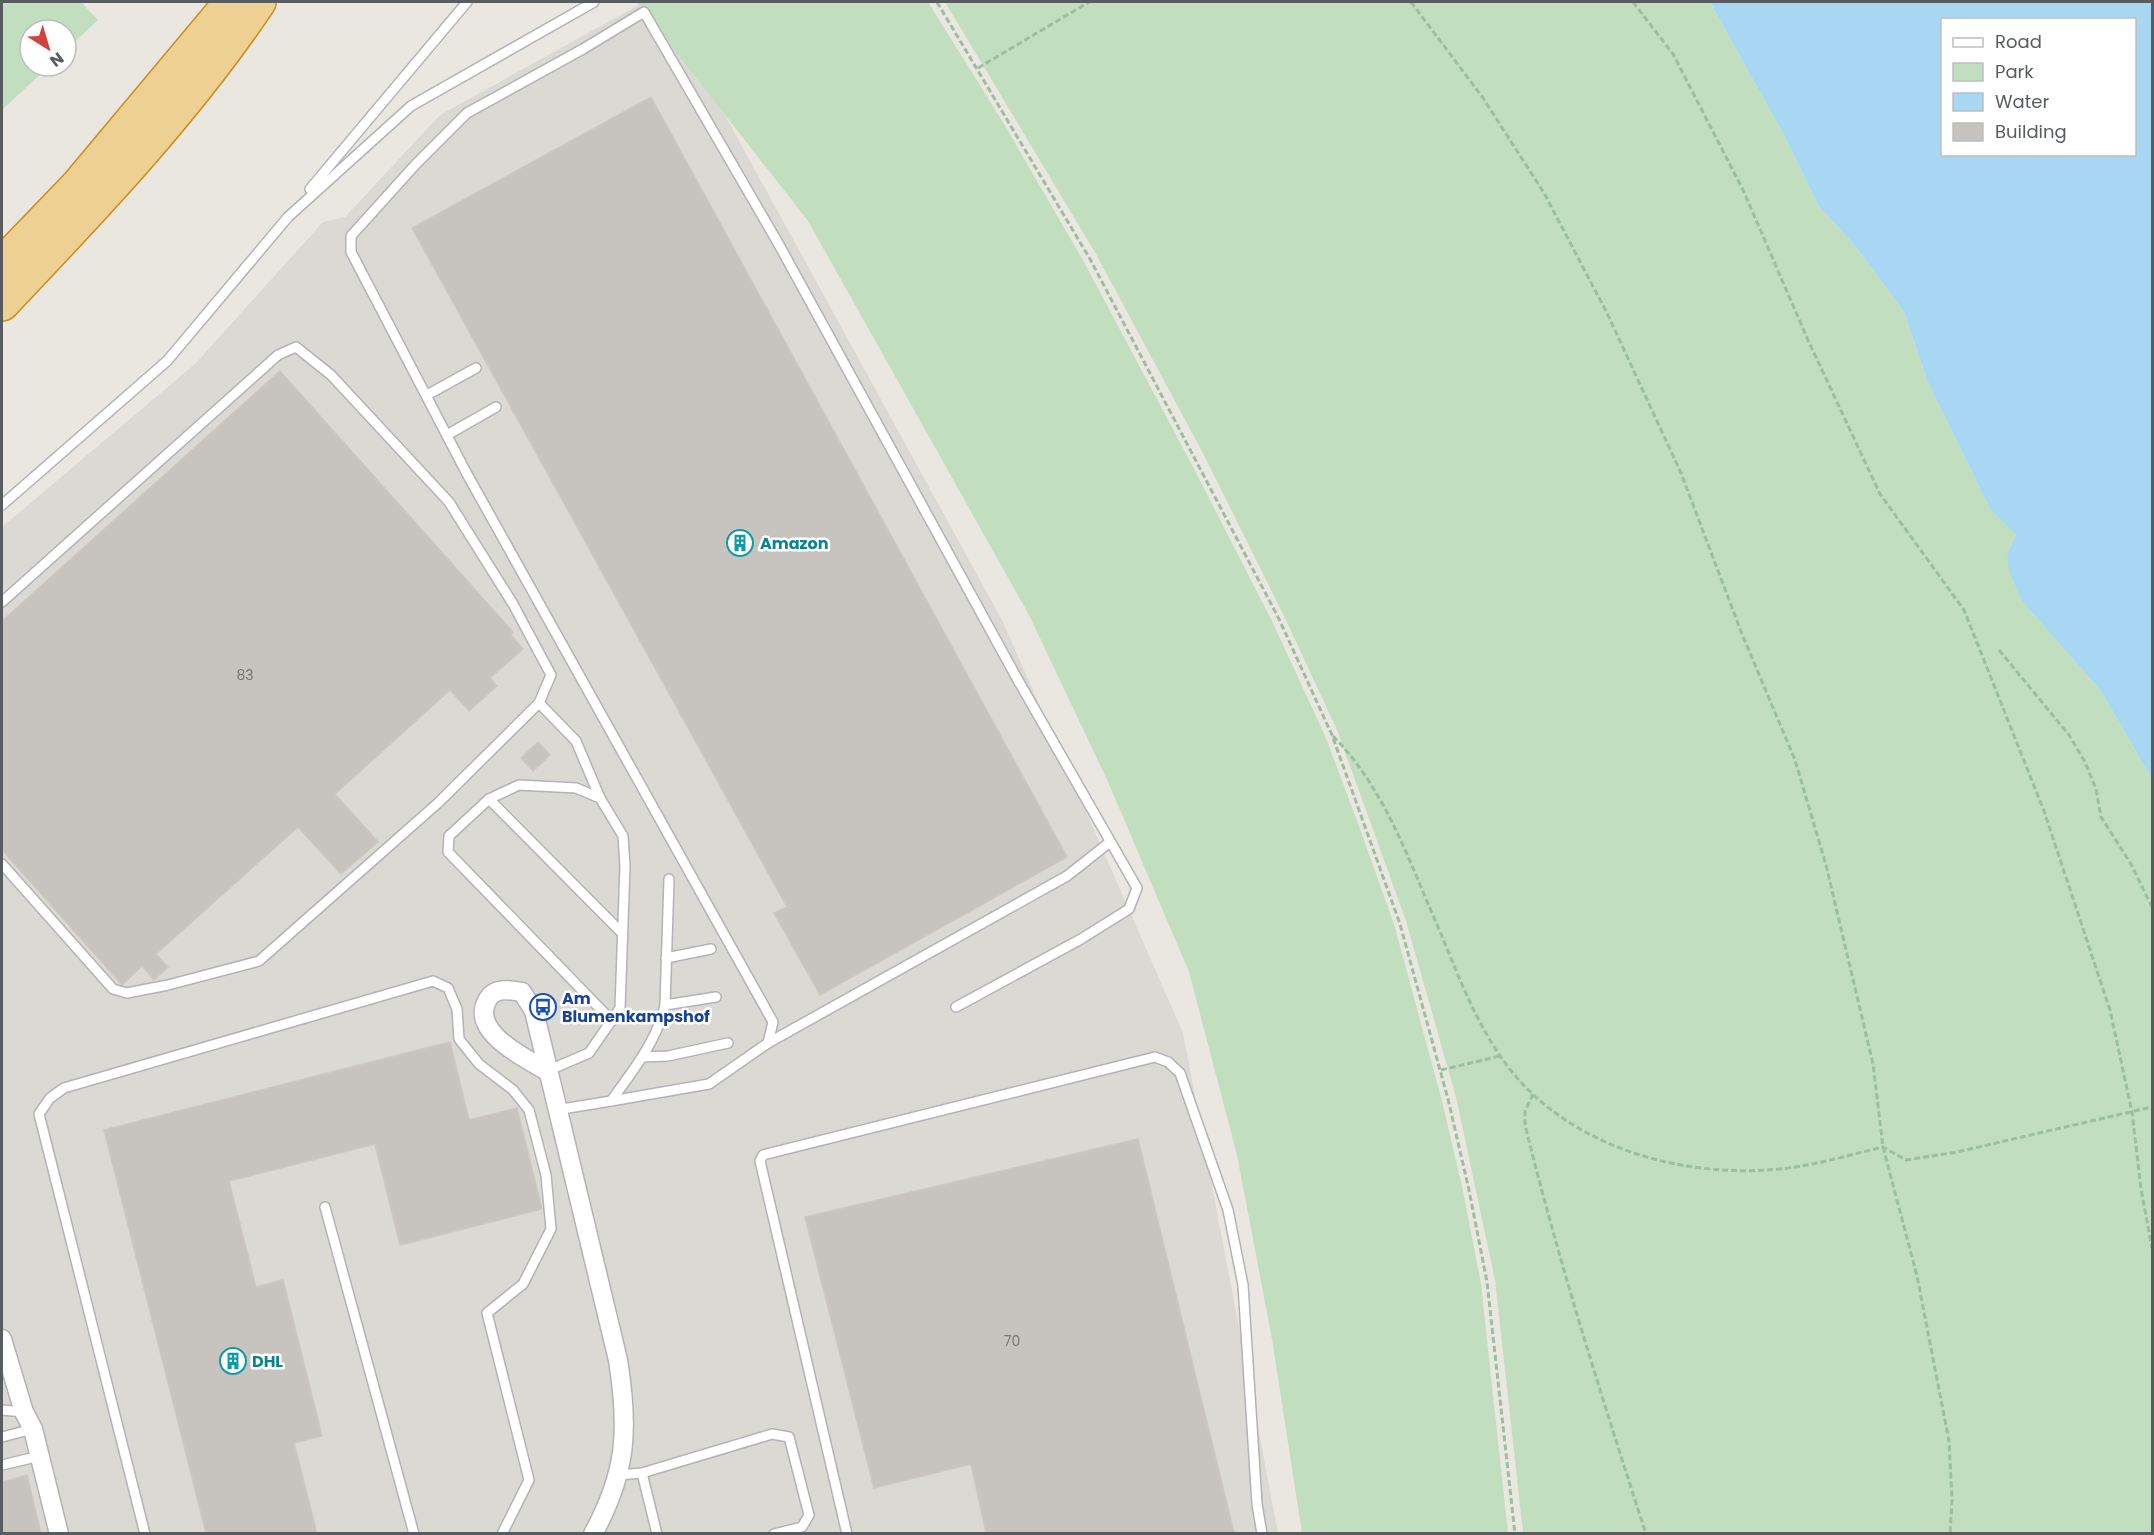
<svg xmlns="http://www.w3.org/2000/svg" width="2154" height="1535" font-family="Poppins,sans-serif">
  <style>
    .industrial { fill: #dbd9d4 }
    .green { fill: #c1dfbf }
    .water { fill: #a7d7f3; fill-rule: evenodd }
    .building { fill: #c7c4bf; stroke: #cdc8bf; stroke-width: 1.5 }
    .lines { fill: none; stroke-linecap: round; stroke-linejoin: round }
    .lane-casing { stroke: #b1b3b6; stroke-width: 12 }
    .street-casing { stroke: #b1b3b6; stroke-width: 21 }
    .highway-casing { stroke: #ce8b1c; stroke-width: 36 }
    .path { stroke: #9abfa1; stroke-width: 3; stroke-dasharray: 6 3; stroke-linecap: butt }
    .lane { stroke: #fff; stroke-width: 9 }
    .street { stroke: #fff; stroke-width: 18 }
    .highway { stroke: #eed192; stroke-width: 33 }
    .labels { text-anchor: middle; stroke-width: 5; stroke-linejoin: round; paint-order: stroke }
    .number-label { font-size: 14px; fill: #747677 }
    .culture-label { font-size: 16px; font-weight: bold; fill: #0d838f; stroke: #fff; text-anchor: start }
    .transit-label { font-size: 16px; font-weight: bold; fill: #164399; stroke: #fff; text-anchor: start }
  </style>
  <rect width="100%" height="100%" fill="#eae7e0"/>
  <path class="industrial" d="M644,2h19l340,620 180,411 95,500h-1276v-1006l193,-163 128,-142 22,-5 95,-102z"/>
  <g class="green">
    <path d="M2,2h79l17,18 -32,30v-20h-36v36h19l-47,44z"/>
    <path d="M637,2h291l73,117 83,143 107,201 82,160 53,115 34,91 34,95 48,177 21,90 18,93 27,249h-206l-30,-194 -35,-184 -48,-183 -80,-188 -80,-169 -221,-394z"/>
    <path d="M945,2h765l76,137 32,66 39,43 47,64 23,68 63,129 26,26 -9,18 15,48 79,90 51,88v754h-629l-28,-253 -39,-183 -50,-176 -69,-191 -53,-114 -79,-159 -109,-203z"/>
  </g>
  <path class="water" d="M1710,2h442v777l-51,-88 -79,-90 -13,-30 -2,-18 9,-18 -26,-26 -63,-129 -23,-68 -47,-64 -39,-43 -32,-66zM1942,20h192v134h-192z"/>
  <g class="building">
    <path d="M651,97l416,760 -247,138 -46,-82 13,-6 -375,-679z"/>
    <path d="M280,371l233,261 -2,3 12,14 -33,29 7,8 -28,25 -19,-21 -115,104 43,48 -37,32 -43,-47 -142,127 12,13 -14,13 -12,-14 -20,19 -120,-135v-229z"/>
    <path d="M538,742l12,13 -17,16 -12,-13z"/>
    <path d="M450,1042l19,78 48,-12 25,101 -142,36 -25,-101 -146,37 27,106 27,-7 39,156 -28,7 23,90h-111l-102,-403z"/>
    <path d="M1138,1139l96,394h-248l-15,-69 -97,24 -69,-271z"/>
    <path d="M27,1475l14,58h-39v-51z"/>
  </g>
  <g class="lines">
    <defs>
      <g id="lane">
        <path d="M310,189l157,-187"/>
        <path d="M427,395l49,-27"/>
        <path d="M447,435l49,-28"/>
        <path d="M2,505l165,-144 121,-144 123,-111 183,-104"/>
        <path d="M2,602l276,-247 18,-8 35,28 118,127 64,102 38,71 -12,28 -101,100 -179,158 -91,24 -41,8 -14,-4 -111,-125"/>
        <path d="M539,703l37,38 24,57"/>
        <path d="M489,799l133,134"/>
        <path d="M666,958l45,-9"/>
        <path d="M665,1005l51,-8"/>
        <path d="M768,1043l299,-167 43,-34"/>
        <path d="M642,1057l26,-1 60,-13"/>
        <path d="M547,1071l42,-18 31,-45 5,-142 -2,-30 -23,-38 -24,-10 -57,-3 -30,14 -40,37 -1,16 164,169"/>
        <path d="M611,1101l98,-17 59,-41 5,-21 -306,-548 -116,-222v-16l65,-72 51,-51 116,-64 61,-37 134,231 241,439 118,206 -8,21 -48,30 -125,68"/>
        <path d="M556,1110l55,-9c21,-29 46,-60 54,-96l4,-126"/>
        <path d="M325,1207l89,327"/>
        <path d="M2,1410l22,2"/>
        <path d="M2,1437l31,-8"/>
        <path d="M2,1465l38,-9"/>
        <path d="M642,1473l15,61"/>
        <path d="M619,1475l23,-2 130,-39 17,3 20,78 -7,12 -28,7"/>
        <path d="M145,1534l-106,-420 11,-16 14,-10 369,-107 15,7 9,21 2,30 20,25 34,26 16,20 17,65 5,54 -28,55 -36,29 42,167 -27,54"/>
        <path d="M847,1534l-87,-373 3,-6 392,-98 13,5 12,11 48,137 15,75 14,219 5,30"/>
      </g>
      <g id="street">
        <path d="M547,1071c-22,-13 -79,-40 -59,-72 7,-12 22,-9 34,-7l12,19 84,349c11,69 9,112 -25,174"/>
        <path d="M2,1339l22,73 9,17 26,105"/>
      </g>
      <g id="highway">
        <path d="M2,264l75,-78 154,-184"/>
        <path d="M2,304c91,-96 183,-192 257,-302"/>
      </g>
    </defs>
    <use href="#lane" class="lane-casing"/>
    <use href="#street" class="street-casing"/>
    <use href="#highway" class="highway-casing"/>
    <g class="path">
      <path d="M937,2l153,257 189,360 53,116 68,189 48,175 21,91 18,92 28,252"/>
      <path d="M1411,2l72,96 61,95 63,120 74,160 61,161 53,126 31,105 47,199 10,83 34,129 32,165 3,58 -2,35"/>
      <path d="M1633,2l40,52 70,136 65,150 72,154 84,116 80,201 66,199 22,102 9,77 11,59"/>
      <path d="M978,68l111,-66"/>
      <path d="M1999,650l70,85 16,27 11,27 5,28 30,47 21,43"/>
      <path d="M1333,736c49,50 72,114 99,177 22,50 39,102 71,147 58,82 166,116 264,110 39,-2 78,-14 116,-23l23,13 51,-8 195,-45"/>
      <path d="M1441,1070l59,-14"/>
      <path d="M1533,1094l-8,17v14c34,138 77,273 121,409"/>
    </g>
    <use href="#lane" class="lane"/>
    <use href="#street" class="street"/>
    <use href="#highway" class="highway"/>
  </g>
  <defs>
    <symbol id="building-ring" viewBox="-11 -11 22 22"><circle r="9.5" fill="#fff" stroke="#0f9aa8" stroke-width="1.5"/><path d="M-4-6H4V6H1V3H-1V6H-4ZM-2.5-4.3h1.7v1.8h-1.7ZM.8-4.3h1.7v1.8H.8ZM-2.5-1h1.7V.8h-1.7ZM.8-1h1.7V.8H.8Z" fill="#0f9aa8"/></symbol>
    <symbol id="bus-ring" viewBox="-11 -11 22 22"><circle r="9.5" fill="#fff" stroke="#1a4fb4" stroke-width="1.5"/><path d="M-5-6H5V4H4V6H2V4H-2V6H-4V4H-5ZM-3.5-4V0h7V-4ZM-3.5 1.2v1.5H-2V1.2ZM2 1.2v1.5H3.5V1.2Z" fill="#1a4fb4"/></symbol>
  </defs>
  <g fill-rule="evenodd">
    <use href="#building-ring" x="725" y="528" width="30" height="30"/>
    <use href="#bus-ring" x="528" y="992" width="30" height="30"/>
    <use href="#building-ring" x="218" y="1346" width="30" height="30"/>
  </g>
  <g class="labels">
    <g class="number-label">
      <text x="245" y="680">83</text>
      <text x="1012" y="1346">70</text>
    </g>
    <g class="culture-label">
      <text x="760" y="549">Amazon</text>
      <text x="252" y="1367">DHL</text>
    </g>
    <g class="transit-label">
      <text x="562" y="1004">Am<tspan x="562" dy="18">Blumenkampshof</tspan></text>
    </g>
  </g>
  <rect width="2154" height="1535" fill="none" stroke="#595c5f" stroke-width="6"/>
  <rect x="1941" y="18" width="195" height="138" fill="#ffffff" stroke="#bdbebf" stroke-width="1.5"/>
  <rect x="1953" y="38" width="30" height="9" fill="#ffffff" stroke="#bdbebf" stroke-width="1.5"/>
  <text x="1995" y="48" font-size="18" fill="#595c5f">Road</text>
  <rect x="1953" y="63" width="30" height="18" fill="#c1dfbf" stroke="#bdbebf" stroke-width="1.5"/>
  <text x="1995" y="78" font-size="18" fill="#595c5f">Park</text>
  <rect x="1953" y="93" width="30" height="18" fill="#a7d7f3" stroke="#bdbebf" stroke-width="1.5"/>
  <text x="1995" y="108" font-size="18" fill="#595c5f">Water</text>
  <rect x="1953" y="123" width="30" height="18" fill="#c7c4bf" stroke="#bdbebf" stroke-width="1.5"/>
  <text x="1995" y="138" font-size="18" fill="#595c5f">Building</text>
  <g transform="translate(48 48) rotate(143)"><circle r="28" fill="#ffffff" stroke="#bdbebf" stroke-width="1.5"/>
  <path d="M0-4.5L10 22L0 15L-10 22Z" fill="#d1413e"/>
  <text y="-9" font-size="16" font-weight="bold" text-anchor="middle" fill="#595c5f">N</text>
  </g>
</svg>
